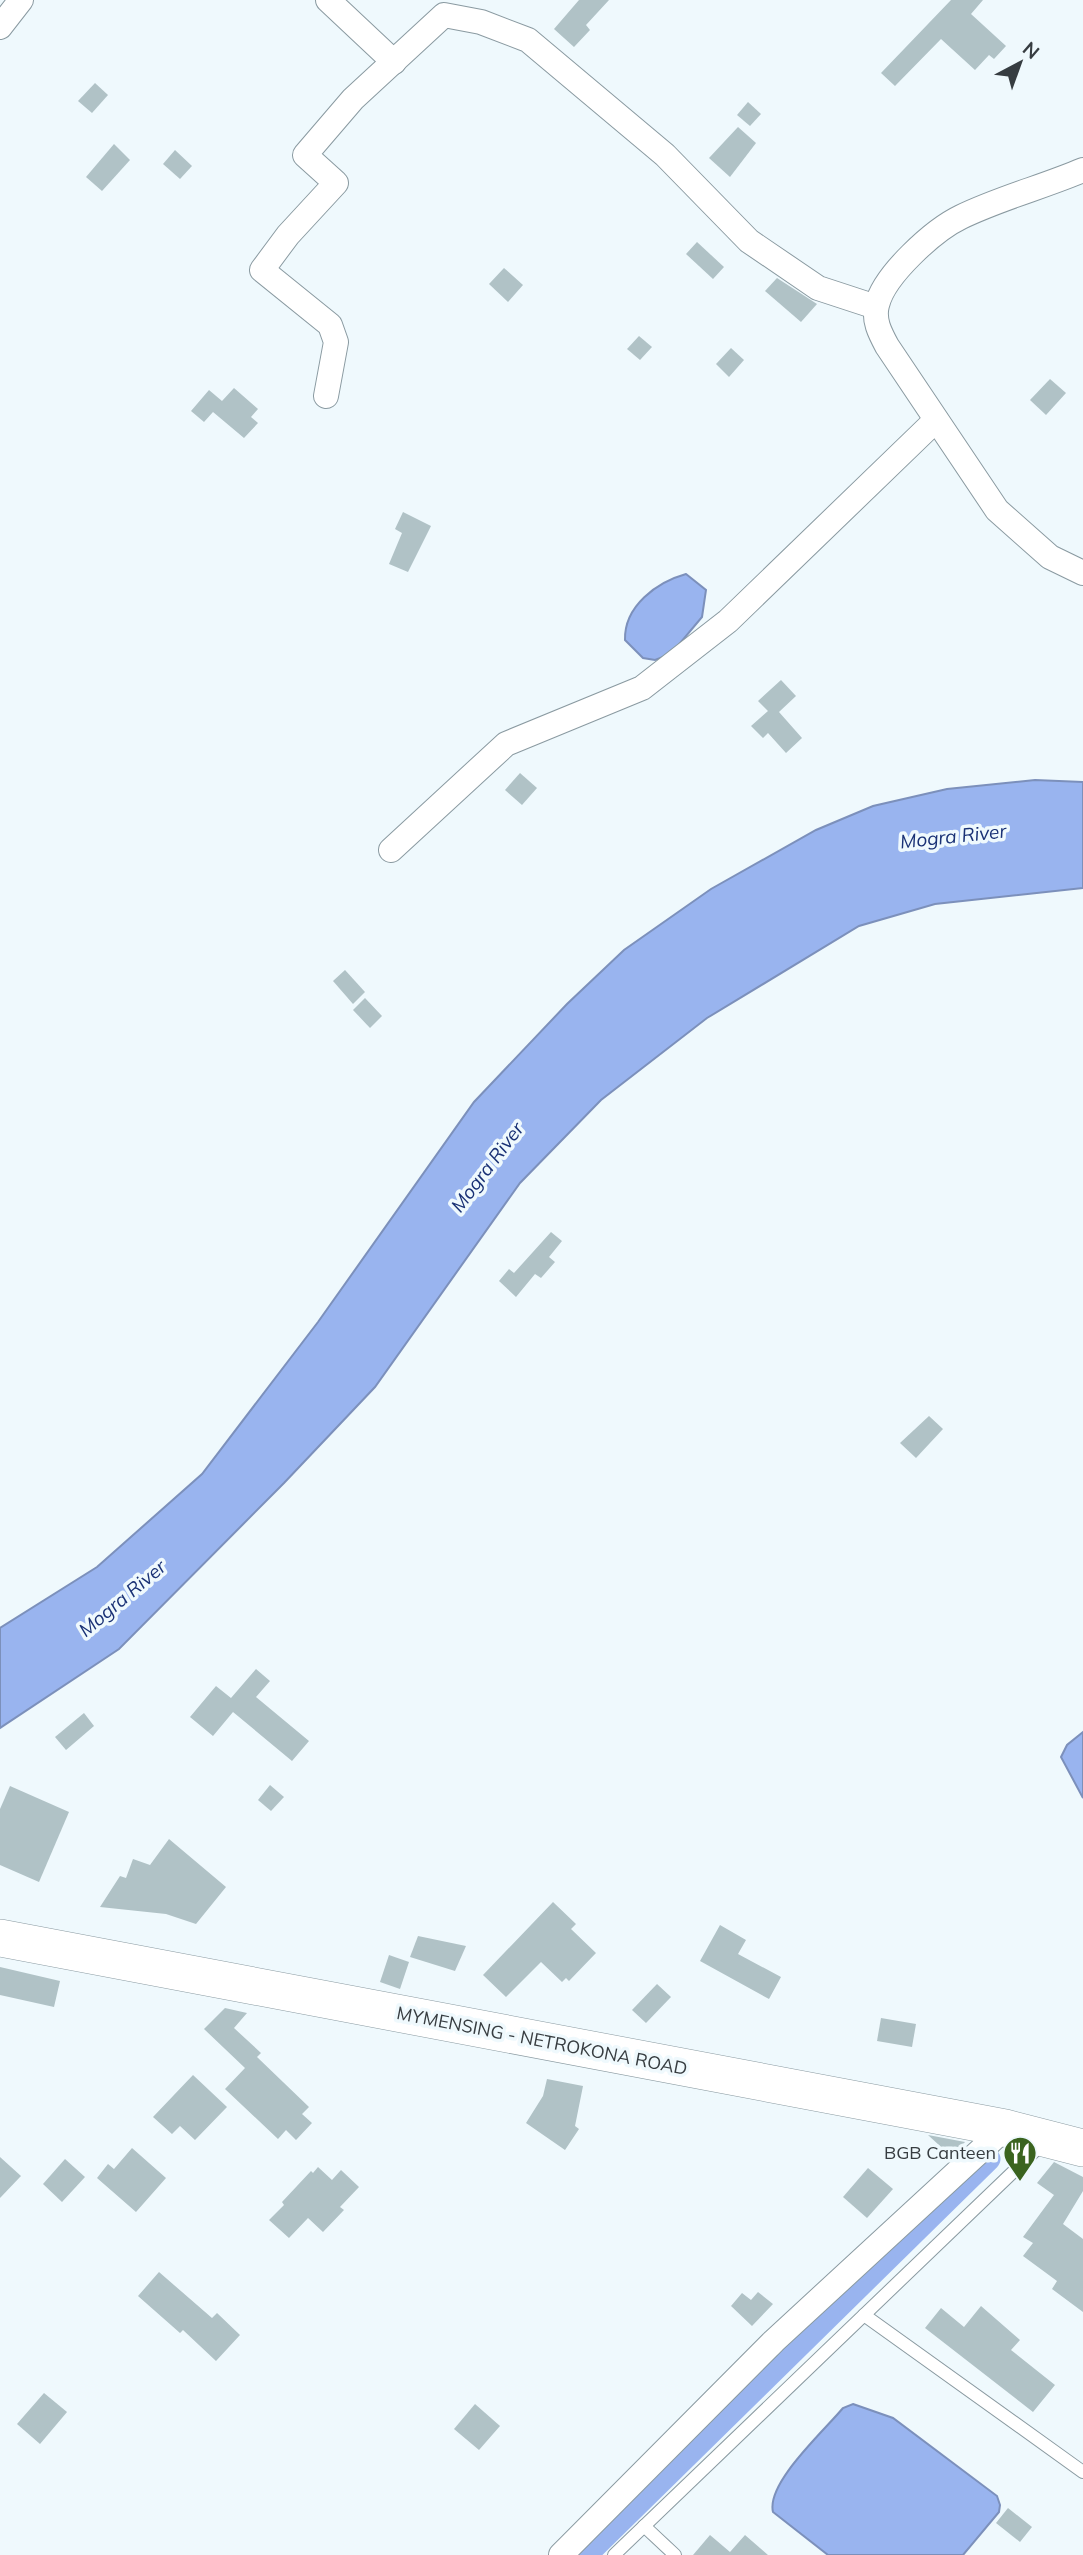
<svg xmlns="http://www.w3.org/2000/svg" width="1083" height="2555" font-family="Mulish,sans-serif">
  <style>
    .water { fill: #99b4ef; stroke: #7c90bb; stroke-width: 2 }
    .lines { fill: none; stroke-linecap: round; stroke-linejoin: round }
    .canal { stroke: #99b4ef; stroke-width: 23 }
    .building { fill: #b0c2c6 }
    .service-casing { stroke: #8a9aa1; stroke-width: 14 }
    .minor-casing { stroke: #8a9aa1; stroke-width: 26 }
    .primary-casing { stroke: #8a9aa1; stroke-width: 38 }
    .service { stroke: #fff; stroke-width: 12 }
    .minor { stroke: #fff; stroke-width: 24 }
    .primary { stroke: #fff; stroke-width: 37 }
    .labels { text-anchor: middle; stroke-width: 7; stroke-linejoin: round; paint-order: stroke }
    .street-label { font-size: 18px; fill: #373d41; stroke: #eff9fd }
    .poi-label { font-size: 18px; fill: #373d41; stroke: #eff9fd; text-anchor: end }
    .water-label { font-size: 19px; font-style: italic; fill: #193175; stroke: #eff9fd }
  </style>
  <rect width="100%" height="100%" fill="#eff9fd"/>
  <g class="water">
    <path d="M686,574l20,16 -4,27 -31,37 -16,6 -12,-2 -18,-18c-1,-34 32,-58 61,-66z"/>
    <path d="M1035,780l48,2v106l-148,16 -76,22 -152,92 -106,82 -81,83 -145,204 -91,96 -165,166 -119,79v-100l97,-61 105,-93 116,-152 156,-220 93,-98 57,-54 87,-61 105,-59 57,-24 74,-17z"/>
    <path d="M1083,1732v66l-22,-41 6,-12z"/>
    <path d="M853,2404l40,14 104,78 3,9 -1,7 -36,43h-135l-55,-43c-7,-29 51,-81 70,-104z"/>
  </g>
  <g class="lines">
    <path class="canal" d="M586,2555l403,-396"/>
  </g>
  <g class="building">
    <path d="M579,0h30l-23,25 4,5 -16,17 -20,-18z"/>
    <path d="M951,0h32l-12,14 35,32 -12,13 -5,-4 -14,15 -34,-31 -46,47 -14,-13z"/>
    <path d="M95,83l13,12 -16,18 -14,-12z"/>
    <path d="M748,102l13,12 -11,12 -13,-11z"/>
    <path d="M738,127l18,16 -26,34 -21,-19z"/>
    <path d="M114,144l16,16 -28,31 -16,-14z"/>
    <path d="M175,150l17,16 -12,13 -17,-15z"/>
    <path d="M697,242l27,25 -11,12 -27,-25z"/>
    <path d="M504,268l19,17 -15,17 -19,-18z"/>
    <path d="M777,278l40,26 -16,18 -36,-31z"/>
    <path d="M639,336l13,11 -12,13 -13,-11z"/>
    <path d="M731,348l13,12 -15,17 -13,-13z"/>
    <path d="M1050,379l16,14 -20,22 -16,-15z"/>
    <path d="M234,388l24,21 -7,8 7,6 -14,15 -31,-26 -9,10 -13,-11 18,-21 13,11z"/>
    <path d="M403,512l28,14 -23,46 -19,-8 13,-31 -7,-4z"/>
    <path d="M781,680l15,16 -17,16 23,26 -16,15 -18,-20 -5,5 -12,-12 17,-15 -10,-10z"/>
    <path d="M520,773l17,15 -15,17 -17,-15z"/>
    <path d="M345,970l20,22 -12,12 -20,-23z"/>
    <path d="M365,998l17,18 -12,12 -17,-18z"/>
    <path d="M551,1232l11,9 -13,16 6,5 -14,16 -6,-4 -19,23 -17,-16 10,-12 5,4z"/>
    <path d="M929,1416l14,13 -27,29 -16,-15z"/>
    <path d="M256,1669l14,12 -14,16 53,44 -17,20 -59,-49 -20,24 -23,-19 26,-31 15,12z"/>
    <path d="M84,1713l10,13 -28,24 -11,-13z"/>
    <path d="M270,1785l14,12 -13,14 -13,-11z"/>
    <path d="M10,1786l59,26 -30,70 -39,-17v-56z"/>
    <path d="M169,1839l57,48 -30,37 -30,-10 -66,-7 20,-31 6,2 7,-19 17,6z"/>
    <path d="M553,1902l23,22 -5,5 25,24 -27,28 -3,-3 -4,4 -21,-20 -35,35 -23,-22z"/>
    <path d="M720,1925l26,15 -8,14 43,23 -12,22 -69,-38z"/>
    <path d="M418,1936l48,10 -11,25 -45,-14z"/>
    <path d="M389,1955l20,7 -9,27 -20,-7z"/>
    <path d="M0,1967l60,14 -6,26 -54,-12z"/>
    <path d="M657,1984l14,13 -25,26 -14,-13z"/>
    <path d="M225,2008l22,5 -13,15 27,25 -4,4 52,50 -7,7 10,9 -16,17 -10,-10 -8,9 -53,-50 20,-21 -41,-39z"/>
    <path d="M881,2018l35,6 -4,23 -35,-6z"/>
    <path d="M193,2075l34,32 -32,33 -15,-14 -8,8 -19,-17z"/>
    <path d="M547,2079l36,7 -8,40 4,3 -14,21 -39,-27 17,-27z"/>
    <path d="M928,2135l37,7 -13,15z"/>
    <path d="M132,2148l34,30 -30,34 -39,-34 11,-14 6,5z"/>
    <path d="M0,2157l21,19 -21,22z"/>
    <path d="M65,2159l20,18 -23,25 -19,-18z"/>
    <path d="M1054,2162l29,15v14l-20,33 20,15v73l-31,-23 5,-8 -34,-25 10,-13 -10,-6 31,-42 -17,-12z"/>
    <path d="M318,2167l14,13 9,-10 18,17 -19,20 4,3 -21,22 -15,-14 -19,20 -20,-18 15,-15 -2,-3 29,-31 2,2z"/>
    <path d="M868,2168l25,21 -26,29 -24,-21z"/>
    <path d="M159,2272l53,46 5,-5 23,22 -24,26 -33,-31 -3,3 -42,-37z"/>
    <path d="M758,2292l15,12 -21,22 -21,-20 11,-13 9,7z"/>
    <path d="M981,2306l39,34 -9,10 44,35 -22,27 -108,-84 16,-20 23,19z"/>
    <path d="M44,2393l23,19 -27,32 -23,-20z"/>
    <path d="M475,2404l25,22 -21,24 -25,-21z"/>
    <path d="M1008,2508l24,19 -12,15 -24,-19z"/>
    <path d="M710,2535l20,17 15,-17 23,20h-75z"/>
  </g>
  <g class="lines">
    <defs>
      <g id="service">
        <path d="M864,2315l219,157"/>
        <path d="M644,2526l31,29"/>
        <path d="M614,2555l424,-407h7"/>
      </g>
      <g id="minor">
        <path d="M328,0l66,62"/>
        <path d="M0,27l21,-27"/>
        <path d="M1083,170c-40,17 -83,28 -122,47 -27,13 -77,58 -84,88 -4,15 3,28 10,41l110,164 53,47 33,16"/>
        <path d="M326,396l10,-54 -6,-17 -68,-55 26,-35 48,-52 -31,-28 48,-56 91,-84 37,7 47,18 137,115 84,86 69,47 58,19"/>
        <path d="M391,850l115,-106 136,-56 86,-67 208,-201"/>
        <path d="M561,2555l213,-214 231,-213"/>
      </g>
      <path id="primary" d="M0,1938l1005,190 78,20"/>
    </defs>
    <use href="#service" class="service-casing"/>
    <use href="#minor" class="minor-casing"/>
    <use href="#primary" class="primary-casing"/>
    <use href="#service" class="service"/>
    <use href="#minor" class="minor"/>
    <use href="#primary" class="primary"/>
  </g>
  <defs>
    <symbol id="restaurant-pin" viewBox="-11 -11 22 30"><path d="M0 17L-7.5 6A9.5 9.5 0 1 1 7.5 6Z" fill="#3b641f" stroke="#eff9fd"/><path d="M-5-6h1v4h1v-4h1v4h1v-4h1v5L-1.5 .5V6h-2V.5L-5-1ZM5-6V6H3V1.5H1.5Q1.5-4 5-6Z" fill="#fff"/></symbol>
  </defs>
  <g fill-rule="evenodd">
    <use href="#restaurant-pin" x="1001" y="2134" width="38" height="52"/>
  </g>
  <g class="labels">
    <g class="street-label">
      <text transform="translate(542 2041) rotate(11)" y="6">MYMENSING - NETROKONA ROAD</text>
    </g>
    <g class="poi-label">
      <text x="996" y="2159">BGB Canteen</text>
    </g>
    <g class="water-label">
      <text transform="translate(953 836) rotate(-6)" y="7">Mogra River</text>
      <text transform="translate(487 1167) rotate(-53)" y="7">Mogra River</text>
      <text transform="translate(122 1598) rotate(-40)" y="7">Mogra River</text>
    </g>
  </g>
  <g transform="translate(1020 63) rotate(41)" stroke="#eff9fd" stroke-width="5" paint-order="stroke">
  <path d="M0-5L12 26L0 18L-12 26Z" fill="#373d41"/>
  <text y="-10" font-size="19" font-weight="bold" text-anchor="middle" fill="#373d41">N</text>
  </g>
</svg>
